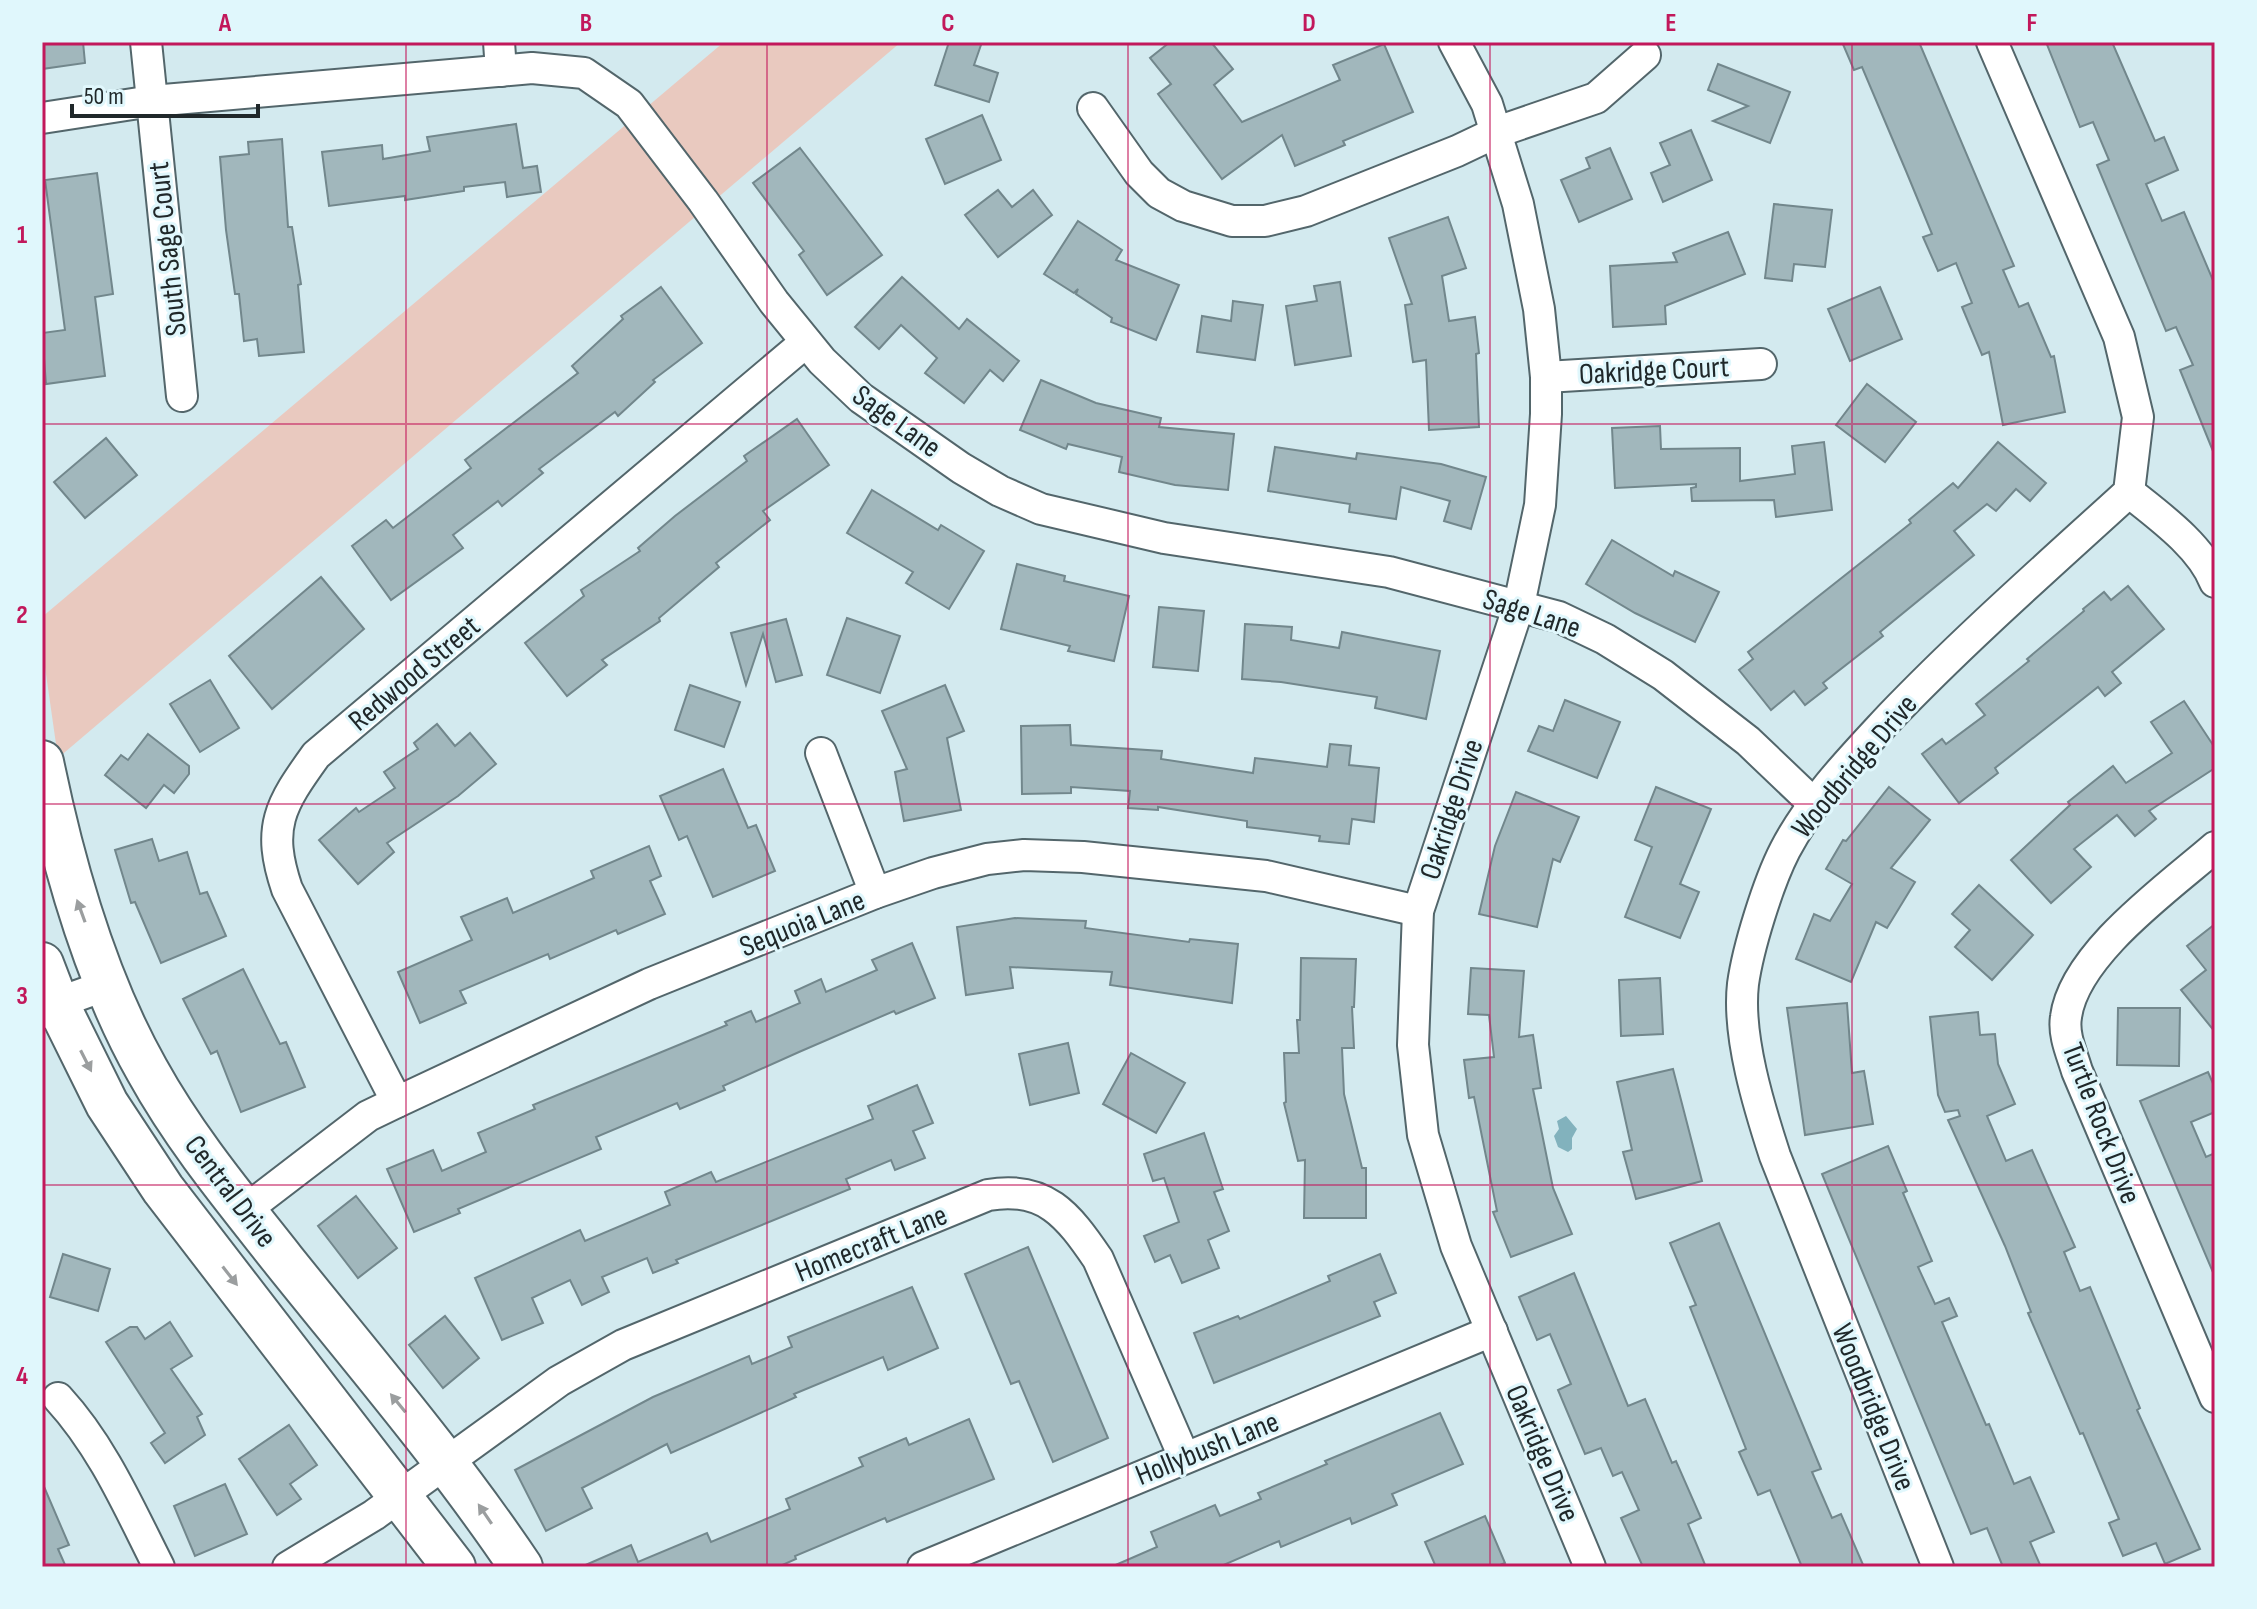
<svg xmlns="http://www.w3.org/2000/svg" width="2257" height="1609" font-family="'Sofia Sans Condensed',sans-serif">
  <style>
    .green { fill: #e9c9bf }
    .water { fill: #82b2bd }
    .building { fill: #a1b7bc; stroke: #72878c; stroke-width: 2 }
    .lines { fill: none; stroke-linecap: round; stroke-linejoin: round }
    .street-casing { stroke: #53666b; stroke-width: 34 }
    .secondary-casing { stroke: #53666b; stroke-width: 46 }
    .street { stroke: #fff; stroke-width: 30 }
    .secondary { stroke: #fff; stroke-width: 42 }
    .oneway { fill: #9b9e9f }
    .grid { fill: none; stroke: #c2185b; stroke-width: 2; stroke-opacity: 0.55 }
    .labels { text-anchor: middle; stroke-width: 6; stroke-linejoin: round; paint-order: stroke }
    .street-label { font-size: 30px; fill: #20282a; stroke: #e0f7fc }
    .neatline { fill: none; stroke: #c2185b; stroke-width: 3 }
    .grid-label { font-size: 26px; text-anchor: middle; font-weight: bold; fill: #c2185b }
  </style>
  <rect width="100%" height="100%" fill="#d3eaef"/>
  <path class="green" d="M724,42h177l-843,716 -16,-112v-29z"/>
  <path class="water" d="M1566,1116l11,13 -5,9v11l-4,3 -10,-5 -4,-11 5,-7 -2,-8z"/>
  <g class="building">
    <path d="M42,42h41l2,21 -43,6z"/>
    <path d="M949,42h33l-8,23 24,8 -9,29 -54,-17z"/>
    <path d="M1170,42h41l22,27 -19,16 28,37 98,-42 -7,-15 51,-21 29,68 -70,29 2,4 -50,21 -13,-31 -60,44 -64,-85 13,-10 -21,-26z"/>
    <path d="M1842,42h77l95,224 -11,4 16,37 9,-4 23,54 3,-1 11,56 -62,13 -14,-73 -7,3 -20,-48 10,-4 -16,-40 -18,8 -15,-34 9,-3 -26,-63 -44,-104 -8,3z"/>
    <path d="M2046,42h66l43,99 9,-4 14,33 -32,14 16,37 22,-9 31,73v171l-35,-86 13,-5 -17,-38 -10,4 -69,-166 12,-5 -16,-38 -13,5z"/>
    <path d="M1718,64l72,28 -20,51 -57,-22 35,-15 -40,-16z"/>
    <path d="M982,115l19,45 -56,24 -19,-45z"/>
    <path d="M516,124l7,44 14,-2 4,26 -34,5 -2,-15 -41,5v4l-59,9v-4l-76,10 -7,-54 60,-7 1,14 47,-8 -3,-14z"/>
    <path d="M1691,130l21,50 -49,22 -12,-29 19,-8 -10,-22z"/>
    <path d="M282,139l6,88h4l9,57 -3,1 6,67 -45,4 -2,-17 -13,2 -5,-47h-4l-9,-64 -6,-73 29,-3 -1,-12z"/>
    <path d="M800,148l82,107 -55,40 -28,-40 5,-4 -51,-68z"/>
    <path d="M1610,148l22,51 -53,23 -18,-42 29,-12 -4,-10z"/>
    <path d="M97,173l16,121 -18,3 10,79 -59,8 -4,-51 23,-3 -20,-150z"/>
    <path d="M998,190l14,17 21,-17 19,25 -54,42 -33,-42z"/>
    <path d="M1774,204l58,6 -7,57 -31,-3 -2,17 -27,-3z"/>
    <path d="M1448,217l18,51 -24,8 7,45 26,-4 4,36 -3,1 3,73 -50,3 -3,-70 -13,2 -8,-57 7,-1 -23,-66z"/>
    <path d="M1078,221l44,29 -6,10 63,25 -23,55 -45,-18 1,-4 -36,-24 2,-5 -4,4 -30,-19z"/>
    <path d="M1728,232l17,42 -80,32 1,18 -53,3 -3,-61 67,-4 -4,-9z"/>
    <path d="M902,277l57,52 8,-10 52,42 -16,20 -13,-11 -26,33 -39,-30 12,-15 -36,-33 -22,24 -24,-22z"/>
    <path d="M1340,282l11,74 -56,9 -9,-59 31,-5 -3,-15z"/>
    <path d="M661,287l41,56 -49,37 2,2 -37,34 -3,-4 -76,57 4,4 -41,33 -4,-5 -45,34 10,13 -72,52 -39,-54 34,-26 7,8 78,-60 -6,-8 113,-87 -6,-7 51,-47 -2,-3z"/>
    <path d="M1880,287l22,52 -52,22 -22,-52z"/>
    <path d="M1233,301l30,4 -8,55 -58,-8 5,-36 29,5z"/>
    <path d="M1041,380l55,23 65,15 -2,9 75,7 -6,56 -53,-5 -56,-13 3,-15 -54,-13 -2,5 -46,-19z"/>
    <path d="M1867,384l49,38 -31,40 -49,-37z"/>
    <path d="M797,419l32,46 -66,46 7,9 -54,43 3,4 -60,51 1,3 -58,39 5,5 -40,31 -42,-53 59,-47 -3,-6 59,-39 -2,-3 37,-32 72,-55 -3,-5z"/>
    <path d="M1660,426l1,23 79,-1v33l55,-7 -3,-28 32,-4 8,68 -56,7 -2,-17 -82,1 -1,-13 5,-1v-3l-81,4 -3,-60z"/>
    <path d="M106,438l31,37 -52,43 -31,-36z"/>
    <path d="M1998,442l48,41 -16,18 -14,-12 -20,22 -9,-7 -33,27 20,24 -94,77 3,4 -60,47 4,5 -22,17 -11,-14 -23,19 -32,-40 14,-11 -5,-7 163,-129 -2,-3 44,-37 5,5z"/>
    <path d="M1275,447l81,12 1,-6 84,11 45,13 -15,52 -27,-8 6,-20 -49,-14 -5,32 -47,-7 1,-8 -82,-13z"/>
    <path d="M872,490l66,40 3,-5 43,26 -35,58 -43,-26 7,-11 -66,-39z"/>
    <path d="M1612,540l61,36 2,-5 44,21 -24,50 -60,-29 -49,-29z"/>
    <path d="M1017,564l48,12 -1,5 65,15 -15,65 -46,-10 2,-5 -69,-17z"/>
    <path d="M321,577l43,52 -92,80 -43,-53z"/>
    <path d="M2128,586l36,43 -52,43 9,11 -16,13 -7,-9 -103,81 3,5 -39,30 -37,-49 20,-15 4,5 39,-29 -9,-11 53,-43 -2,-2 57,-48 -1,-2 21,-17 7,8z"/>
    <path d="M1159,607l45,4 -6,60 -45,-4z"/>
    <path d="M847,618l53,18 -20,57 -53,-18z"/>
    <path d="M786,619l16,56 -26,7 -13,-48 -17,51 -15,-52z"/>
    <path d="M1245,624l47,3 -1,13 48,8 3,-16 98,19 -14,68 -51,-11 2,-11 -96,-15 -39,-3z"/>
    <path d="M210,680l29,48 -39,24 -30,-48z"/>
    <path d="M690,685l50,17 -16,45 -49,-17z"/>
    <path d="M945,685l19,46 -17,7 14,72 -57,11 -9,-49 12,-3 -25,-58z"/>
    <path d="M1565,700l55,22 -23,56 -69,-27 11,-25 14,5z"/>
    <path d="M2184,701l31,47v20l-66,43 7,8 -21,17 -18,-21 -43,34 17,18 -40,36 -40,-43 59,-55 -2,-3 45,-36 13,17 46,-30 -21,-31z"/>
    <path d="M437,724l18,22 15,-13 26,31 -38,32 -71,47 7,9 -36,32 -39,-44 37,-32 3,4 36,-24 -11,-16 34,-23 -4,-6z"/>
    <path d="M1070,725l1,20 91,6 -1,8 92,14 2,-15 72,9 3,-23 21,2 -2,19 30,3 -5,54 -22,-3 -3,25 -30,-3 1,-5 -73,-9v-6l-89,-14v3l-30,-2 2,-17 -59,-4v6l-49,1 -1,-68z"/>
    <path d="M148,734l41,32v8l-15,19 -10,-8 -18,23 -41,-33 16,-20 7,5z"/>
    <path d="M723,769l25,59 8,-3 19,46 -62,26 -26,-61 -8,4 -19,-44z"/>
    <path d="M1656,787l55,22 -31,75 19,8 -19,46 -55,-21 27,-70 -17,-7z"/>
    <path d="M1889,787l41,33 -39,48 24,14 -28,46 -11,-6 -25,60 -55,-23 18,-45 16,7 22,-37 -26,-15 17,-29 3,1z"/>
    <path d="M1516,792l63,25 -19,45 -7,-3 -16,68 -58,-13 16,-68z"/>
    <path d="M152,839l7,22 28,-9 13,42 7,-2 19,44 -65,27 -26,-61 -4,1 -16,-53z"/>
    <path d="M649,846l12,30 -11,5 15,33 -47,20 -2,-4 -66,29 -2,-5 -88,37 6,12 -46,20 -22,-51 74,-32 -11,-23 46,-19 6,15 81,-35 -3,-7z"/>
    <path d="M1979,885l54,50 -41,45 -37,-33 15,-17 -18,-16z"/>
    <path d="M1015,918l71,3 -1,7 104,14 1,-3 48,5 -6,59 -122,-18 2,-13 -102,-5 3,21 -47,7 -9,-68z"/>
    <path d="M2215,924v108l-34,-42 25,-20 -19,-24z"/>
    <path d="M912,943l23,55 -39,16 -2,-3 -95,41 -76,34 2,4 -45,19 -3,-6 -81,34 5,12 -143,60 2,4 -46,19 -27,-63 46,-19 9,21 44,-19 -8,-19 57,-24 -2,-4 194,-80 -2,-3 26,-11 5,11 44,-19 -5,-12 26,-12 5,13 51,-22 -5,-10z"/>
    <path d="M1301,958l55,1 -2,48h-2l2,41h-12l2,46 18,74h4v50h-62l1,-58 -7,1 -14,-58 2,-1 -2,-49h15l-2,-33h3z"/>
    <path d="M1471,968l53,3 -5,66 14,-2 8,53 -8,1 20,99 19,46 -61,23 -18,-45 4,-1 -23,-114 -5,1 -5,-38 30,-3 -5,-42 -21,-1z"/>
    <path d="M243,969l37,75 6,-2 19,45 -64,25 -24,-61 -6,3 -28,-55z"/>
    <path d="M1660,978l3,56 -42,2 -2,-56z"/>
    <path d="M1847,1003l5,70 12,-2 9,53 -68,11 -18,-127z"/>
    <path d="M2118,1008h62l-1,58 -62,-1z"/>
    <path d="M1978,1012l2,23 15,-1 3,30 17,40 -28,12 19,45 26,-11 43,97 -11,5 16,39 10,-4 50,121 -3,2 63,139 -35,15 -9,-21 -33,13 -14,-33 10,-4 -36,-86 -3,1 -52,-121 3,-1 -26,-66 -57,-126 12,-4 -2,-6 -13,2 -7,-17 -8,-78z"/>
    <path d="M1068,1043l11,50 -49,12 -11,-51z"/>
    <path d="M1131,1053l54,30 -29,50 -53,-29z"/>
    <path d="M1673,1069l29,112 -66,18 -13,-47 9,-2 -15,-68z"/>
    <path d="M2208,1072l7,16v24l-24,10 15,35 9,-4v124l-75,-176z"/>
    <path d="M917,1085l16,38 -20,8 12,27 -30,12 -4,-10 -45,19 4,10 -174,71 2,3 -25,10 -6,-15 -45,19 7,15 -27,13 -12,-25 -38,18 11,25 -41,17 -27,-62 105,-48 5,11 85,-36 -5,-13 46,-20 5,10 157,-63 -5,-13z"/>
    <path d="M1204,1133l19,56 -9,3 15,39 -21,9 11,28 -37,15 -12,-28 -15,7 -11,-26 35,-14 -15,-44 -11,3 -9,-27z"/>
    <path d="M1888,1146l19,45 -4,2 29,68 -14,6 17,37 14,-6 8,18 -15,6 44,103 3,-1 25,60 16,-7 24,55 -24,10 11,25h-38l-16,-39 -16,6 -149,-360z"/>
    <path d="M356,1196l41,52 -39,30 -40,-52z"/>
    <path d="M1719,1223l102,246 -9,3 20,46 9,-4 23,53h-62l-32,-77 -12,5 -19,-43 7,-3 -56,-142 6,-2 -26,-62z"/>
    <path d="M1028,1247l80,191 -55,24 -34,-81 -8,3 -46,-110z"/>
    <path d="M63,1254l47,15 -12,42 -48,-14z"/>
    <path d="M1380,1254l16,39 -22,9 6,14 -166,67 -20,-50 44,-17 2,3 90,-38 -2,-5z"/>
    <path d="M1574,1273l54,133 17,-7 27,64 4,-2 25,57 -13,6 18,43h-63l-22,-49 18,-8 -17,-38 -9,4 -12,-28 -16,6 -27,-64 13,-6 -21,-50 -13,6 -18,-43z"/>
    <path d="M912,1287l26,61 -50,22 -5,-13 -89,37 2,3 -125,56 -4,-9 -85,44 10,20 -46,23 -31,-61 138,-73 96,-41 3,8 40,-17 -4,-10z"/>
    <path d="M445,1316l34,42 -36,30 -34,-43z"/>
    <path d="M170,1322l22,34 -21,13 31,45 -5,3 8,18 -40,28 -14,-20 14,-10 -59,-91 24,-15h7l8,12z"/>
    <path d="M1440,1413l23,51 -71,30 5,11 -45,19 -2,-6 -69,29 -2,-6 -60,26h-108l46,-20 -6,-15 64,-27 5,11 41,-17 -3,-6 69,-29 -2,-3z"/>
    <path d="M969,1419l25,60 -107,43 -2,-4 -90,38 1,3 -18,8h-197l50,-22 7,17 69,-29 4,9 79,-33 -4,-10 77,-33 -4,-8 47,-20 3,7z"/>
    <path d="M289,1425l28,40 -27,19 11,15 -24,16 -38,-56z"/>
    <path d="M42,1482l27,63 -11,4 8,18h-24z"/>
    <path d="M225,1484l22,50 -52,22 -21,-50z"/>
    <path d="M1485,1516l20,47 -10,4h-59l-11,-25z"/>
  </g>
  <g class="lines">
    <defs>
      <g id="street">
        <path d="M146,42l36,354"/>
        <path d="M499,42l2,29"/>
        <path d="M1454,42l33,62 31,100 21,105 7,68v37l-6,91 -21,100 -101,306 -5,134 10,90 33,111 134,321"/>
        <path d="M1093,108l46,65 20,20 24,13 49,15h33l41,-10 151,-60 40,-19 99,-34 49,-43"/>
        <path d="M42,118l110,-17 380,-33 52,5 45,31 74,97 71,101 48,59 39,37 100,70 39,23 41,18 123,29 225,34 170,45 46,22 58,36 85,66 66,63"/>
        <path d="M1546,377l215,-13"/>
        <path d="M2129,492c30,24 72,54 86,90"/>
        <path d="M821,753l54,140"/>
        <path d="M2215,847c-46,40 -141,107 -149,170 -3,18 6,37 11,54l138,326"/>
        <path d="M42,1013l15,-10 50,-18"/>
        <path d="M397,1102l-110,-213c-21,-62 -7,-84 29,-134l490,-413"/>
        <path d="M244,1211l124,-95 29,-14 252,-118 226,-91 58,-20 54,-14 37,-4 59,2 183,19 152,35"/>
        <path d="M58,1398c45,49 71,110 101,169"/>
        <path d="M288,1567l86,-52 185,-134 64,-36 365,-150c57,-10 80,20 110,64l86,198"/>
        <path d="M923,1567l569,-236"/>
        <path d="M1938,1567l-163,-411c-16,-49 -38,-120 -32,-172 5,-36 25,-101 42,-134 26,-50 67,-92 105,-133 76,-79 158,-151 239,-225l9,-75 -19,-80 -127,-295"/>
      </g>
      <g id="secondary">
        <path d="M42,762c21,102 54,218 105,308 38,69 89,130 137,191 81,101 165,199 237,306"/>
        <path d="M42,964l15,39 50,101 56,85 291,378"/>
      </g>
    </defs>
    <use href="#street" class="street-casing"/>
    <use href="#secondary" class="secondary-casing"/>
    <use href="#street" class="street"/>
    <use href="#secondary" class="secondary"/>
  </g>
  <defs><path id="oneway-solid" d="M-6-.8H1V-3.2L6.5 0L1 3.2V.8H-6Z" transform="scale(2)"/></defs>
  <g class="oneway">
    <use href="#oneway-solid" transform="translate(81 911) rotate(-110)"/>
    <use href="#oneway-solid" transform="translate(86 1061) rotate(63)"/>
    <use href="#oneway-solid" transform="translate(230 1276) rotate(52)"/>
    <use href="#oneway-solid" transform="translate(398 1403) rotate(-129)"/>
    <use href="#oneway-solid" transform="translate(485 1514) rotate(-124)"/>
  </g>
  <path class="grid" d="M406,42v1525M767,42v1525M1128,42v1525M1490,42v1525M1852,42v1525M42,424h2173M42,804h2173M42,1185h2173"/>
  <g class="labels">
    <g class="street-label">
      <text transform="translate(167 249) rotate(-96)" y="10">South Sage Court</text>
      <text transform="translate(1654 370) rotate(-3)" y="10">Oakridge Court</text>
      <text transform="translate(897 421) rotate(36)" y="10">Sage Lane</text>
      <text transform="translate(1532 613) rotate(18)" y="10">Sage Lane</text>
      <text transform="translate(414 673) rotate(-40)" y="10">Redwood Street</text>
      <text transform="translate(1854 766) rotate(-50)" y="10">Woodbridge Drive</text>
      <text transform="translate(1451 809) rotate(-72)" y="10">Oakridge Drive</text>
      <text transform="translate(802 923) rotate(-22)" y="10">Sequoia Lane</text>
      <text transform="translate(2102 1123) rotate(69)" y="10">Turtle Rock Drive</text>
      <text transform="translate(231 1191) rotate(53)" y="10">Central Drive</text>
      <text transform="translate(871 1243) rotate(-22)" y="10">Homecraft Lane</text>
      <text transform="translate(1874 1407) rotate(68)" y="10">Woodbridge Drive</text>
      <text transform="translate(1207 1448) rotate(-22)" y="10">Hollybush Lane</text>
      <text transform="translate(1543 1453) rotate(67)" y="10">Oakridge Drive</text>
    </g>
  </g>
  <rect width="2257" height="1609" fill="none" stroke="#e0f7fc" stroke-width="88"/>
  <path d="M72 104v12h186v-12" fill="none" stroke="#20282a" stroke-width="4"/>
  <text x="84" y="104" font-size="24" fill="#20282a" stroke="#e0f7fc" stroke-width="6" paint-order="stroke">50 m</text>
  <rect x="44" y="44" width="2169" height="1521" class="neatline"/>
  <g class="grid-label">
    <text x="225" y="31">A</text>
    <text x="586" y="31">B</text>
    <text x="948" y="31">C</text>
    <text x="1309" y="31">D</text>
    <text x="1671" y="31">E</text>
    <text x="2032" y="31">F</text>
    <text x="22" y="243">1</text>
    <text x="22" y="623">2</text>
    <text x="22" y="1004">3</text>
    <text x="22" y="1384">4</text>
  </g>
</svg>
